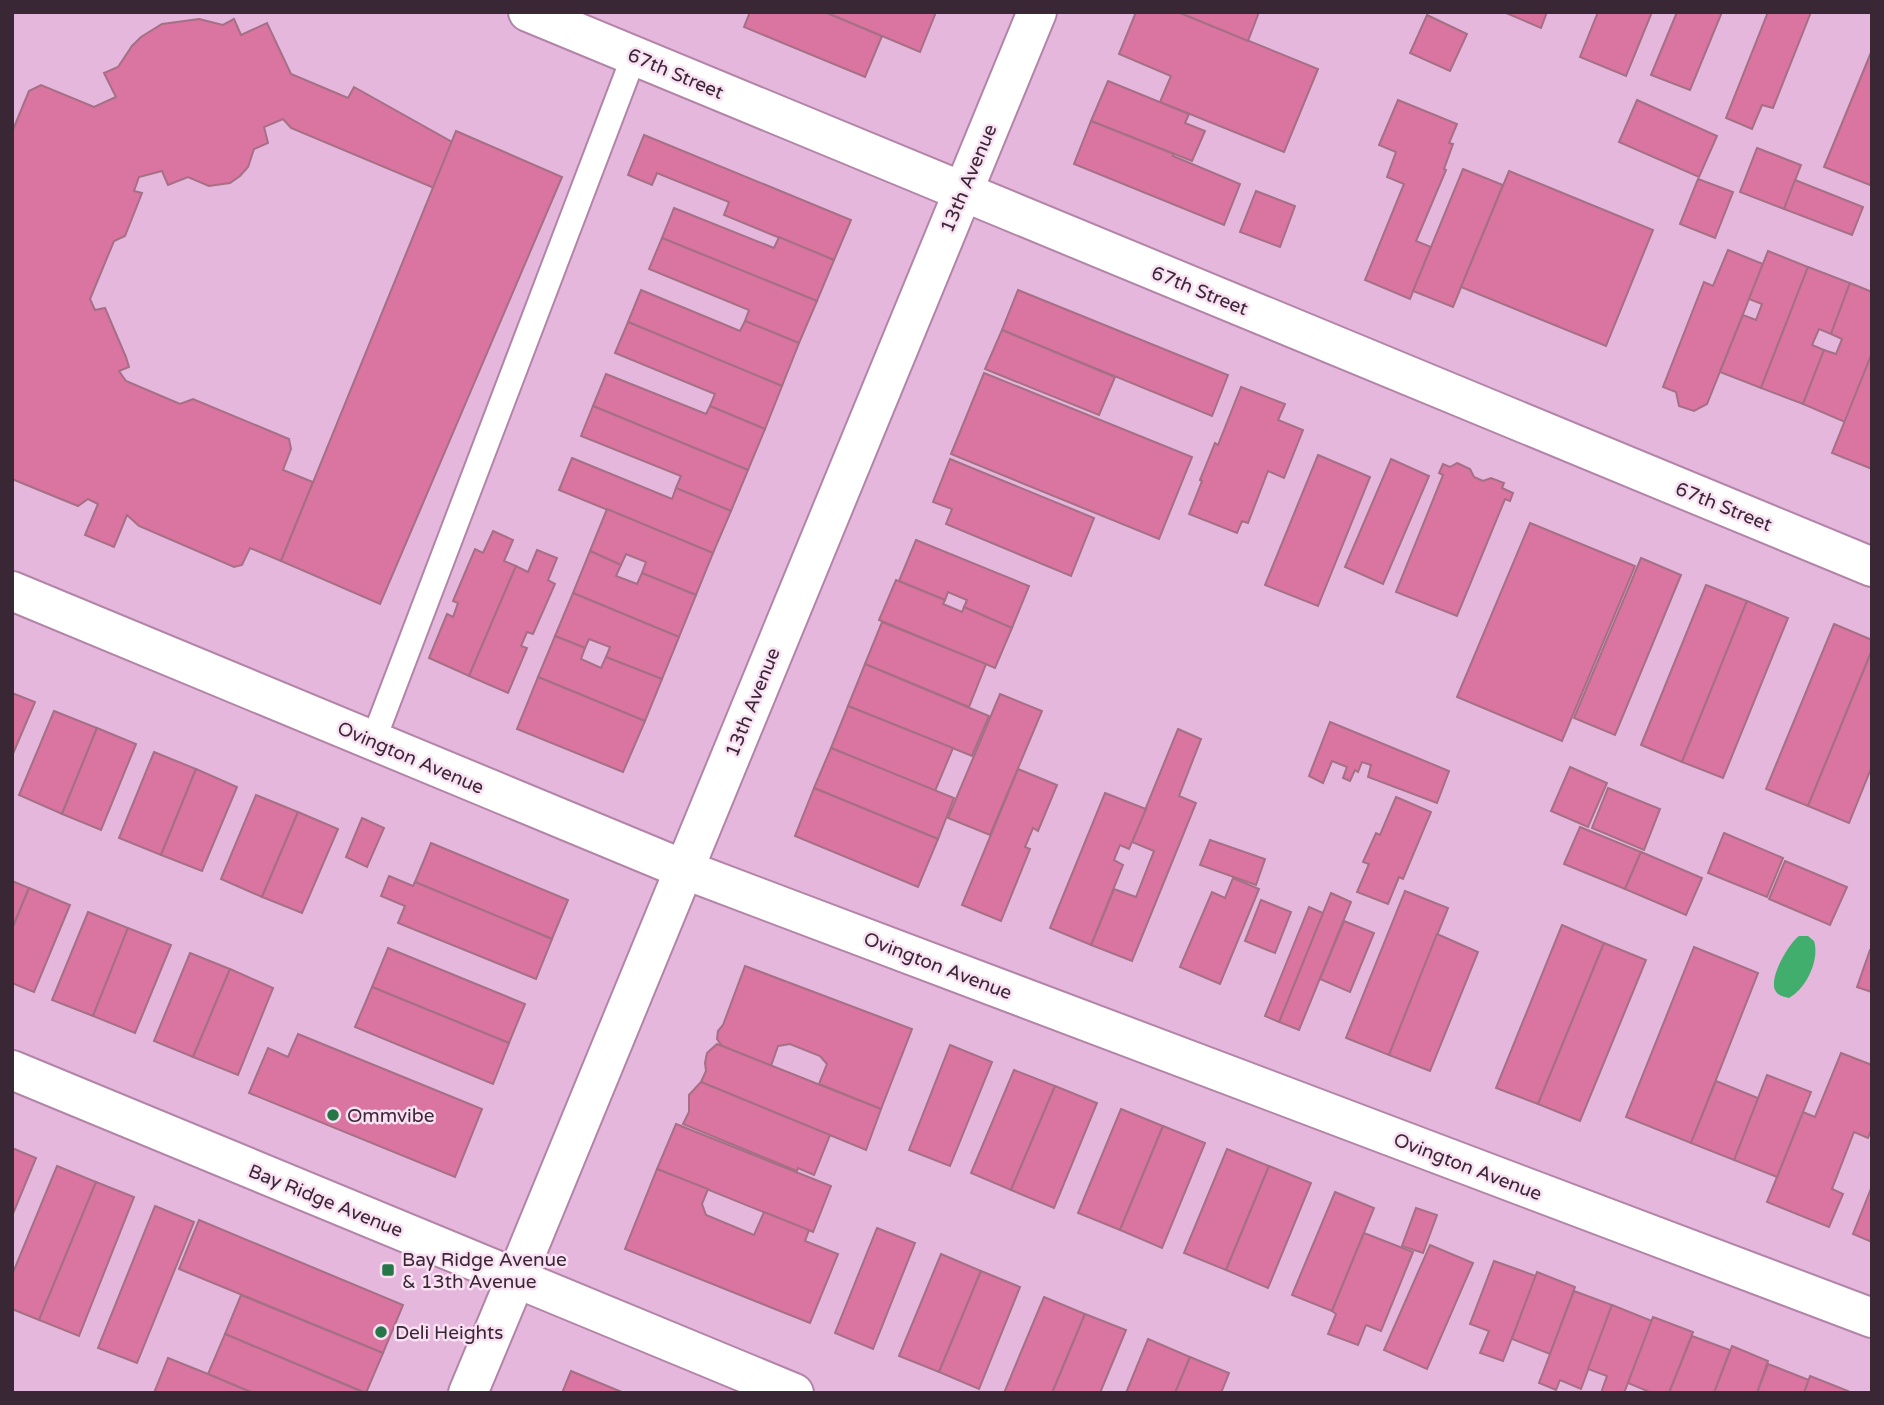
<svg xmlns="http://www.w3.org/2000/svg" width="1884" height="1405" font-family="'Varela Round',sans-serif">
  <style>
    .water { fill: #42ae6e }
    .building { fill: #da74a0; stroke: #a57085; stroke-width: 2 }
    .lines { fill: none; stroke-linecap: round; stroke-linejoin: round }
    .lane-casing { stroke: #b285a8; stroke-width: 28 }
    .street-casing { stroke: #b285a8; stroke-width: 42 }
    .secondary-casing { stroke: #b285a8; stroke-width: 42 }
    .lane { stroke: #fff; stroke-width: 24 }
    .street { stroke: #fff; stroke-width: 38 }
    .secondary { stroke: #fff; stroke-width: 38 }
    .poi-dot { fill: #257748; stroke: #f9e0f3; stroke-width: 2.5 }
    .labels { text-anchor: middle; stroke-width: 5; stroke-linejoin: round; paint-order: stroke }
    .street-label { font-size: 19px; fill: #3a2736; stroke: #f9e0f3 }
    .poi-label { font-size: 19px; fill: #3a2736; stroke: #f9e0f3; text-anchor: start }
  </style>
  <rect width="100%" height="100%" fill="#e6b7dc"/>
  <path class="water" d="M1799,936h9l6,5c6,19 -8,48 -25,57 -5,-1 -11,-2 -14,-8 -6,-13 14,-47 24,-54z"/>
  <g class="building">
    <path d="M750,12h75l57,24 -17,41 -121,-50z"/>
    <path d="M825,12h111l-16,40z"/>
    <path d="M1136,12h42l140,57 -34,83 -124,-50 11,-26 -52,-22z"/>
    <path d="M1178,12h81l-11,29z"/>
    <path d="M1504,12h43l-6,16z"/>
    <path d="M1598,12h54l-26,64 -46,-19z"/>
    <path d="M1677,12h45l-32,78 -39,-15z"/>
    <path d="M1768,12h43l-38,96 -11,-3 -10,24 -26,-11z"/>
    <path d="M1427,15l40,19 -17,37 -40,-18z"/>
    <path d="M199,19l24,6 11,-6 7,16 26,-12 24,51 57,24 6,-11 98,55 -18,46 -143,-60 -8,-9 -19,8 4,16 -14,6 -6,18 -8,9 -10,7 -21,3 -21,-9 -20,8 -6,-14 -23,6 -5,14 8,2 -17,43 -11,5 -24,58 5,11 10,-2 21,49 3,10 -10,4 7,10 54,23 13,-5 96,40 2,10 -8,21 30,12 -32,79 -31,-13 -8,17 -8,2 -95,-41 -12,-11 -13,32 -29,-12 13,-31 -10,-5 -10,7 -66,-27v-347l17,-41 12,-6 53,22 22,-10 -12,-24 14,-6 14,-21 9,-9 21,-13z"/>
    <path d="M1872,50v130l-2,5 -46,-18z"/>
    <path d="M1108,81l81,33 -4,9 20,8 -13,30 -101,-40z"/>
    <path d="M1398,100l59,24 -8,19 4,1 -9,25 2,1 -30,71 15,6 -21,52 -45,-19 39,-96 -17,-7 9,-25 -17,-7z"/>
    <path d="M1637,100l80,36 -18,41 -80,-35z"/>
    <path d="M1091,121l83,33 -1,2 67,28 -16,41 -150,-61z"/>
    <path d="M456,131l106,46 -182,427 -99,-43z"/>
    <path d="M644,135l207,85 -17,40 -110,-45 5,-13 -72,-29 -5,12 -24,-10z"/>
    <path d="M1757,148l44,17 -17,44 -44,-17z"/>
    <path d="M1463,169l40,16 -50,122 -40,-16z"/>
    <path d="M1509,171l144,59 -47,116 -145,-59z"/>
    <path d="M1698,179l35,13 -18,46 -35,-14z"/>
    <path d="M1795,180l68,27 -11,28 -68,-26z"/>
    <path d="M1256,191l39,15 -15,41 -40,-15z"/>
    <path d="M674,208l100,40 5,-11 55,23 -17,41 -155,-63z"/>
    <path d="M662,238l155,63 -18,42 -54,-22 4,-11 -100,-41z"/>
    <path d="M1728,250l35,14 -56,140 -13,7 -15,-5 -3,-14 -13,-5 41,-105 9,4z"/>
    <path d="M1768,251l40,16 -47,121 -41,-16 23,-57 13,5 6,-16 -13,-5z"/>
    <path d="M1808,267l42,16 -19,51 -12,-5 -7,16 12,5 -21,54 -42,-16z"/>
    <path d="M1850,283l22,9v61l-27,69 -42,-18 21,-54 12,4 6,-15 -11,-5z"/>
    <path d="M641,290l99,41 5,-10 54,22 -17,43 -154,-64z"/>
    <path d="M1018,290l210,85 -16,41 -210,-86z"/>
    <path d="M628,322l154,64 -17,43 -55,-23 5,-12 -100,-41z"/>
    <path d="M1002,330l113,47 -16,38 -114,-46z"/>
    <path d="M1872,353v116l-40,-16z"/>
    <path d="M984,373l208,84 -33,82 -208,-85z"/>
    <path d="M606,374l100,40 4,-8 55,23 -17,41 -155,-64z"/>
    <path d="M1241,387l44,17 -7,16 25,10 -19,48 -16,-7 -20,52 -6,-2 -5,12 -48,-19 13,-33 -2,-1 15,-37 3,2z"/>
    <path d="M593,406l155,64 -17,41 -55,-23 5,-12 -100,-40z"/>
    <path d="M1318,455l52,22 -52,129 -53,-21z"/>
    <path d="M572,458l100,41 4,-11 55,23 -18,42 -154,-63z"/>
    <path d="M950,459l144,59 -23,58 -125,-52 6,-15 -19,-7z"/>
    <path d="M1391,459l38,17 -46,108 -38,-17z"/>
    <path d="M1457,463l13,6 4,8 9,4 8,-3 13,5 -2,5 11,5 -3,8 -5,-2 -48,117 -61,-24 47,-117 -4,-2 4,-9 7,3z"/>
    <path d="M607,509l106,44 -17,42 -54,-22 4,-11 -20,-8 -5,11 -31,-14z"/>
    <path d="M1530,523l105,43 -73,175 -105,-44z"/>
    <path d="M493,531l20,9 -9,21 12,5 -47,110 -40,-18 18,-44 6,3 5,-14 -5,-2 22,-52 8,4z"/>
    <path d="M916,540l113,46 -17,42 -48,-21 3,-7 -19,-8 -3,8 -46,-19z"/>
    <path d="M537,550l20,8 -9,22 7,4 -22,50 -6,-2 -6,14 6,2 -19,45 -39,-17 47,-110 12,6z"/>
    <path d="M590,551l31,14 -5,11 21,8 5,-11 54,22 -17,42 -106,-44z"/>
    <path d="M1641,558l40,17 -66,160 -41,-17z"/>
    <path d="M896,580l49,20 -2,4 19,8 2,-5 48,21 -17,40 -116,-48z"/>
    <path d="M1706,585l41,16 -65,161 -41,-17z"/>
    <path d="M573,593l106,44 -17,42 -56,-22 4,-10 -21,-8 -4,9 -30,-12z"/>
    <path d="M1747,601l41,17 -65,160 -41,-16z"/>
    <path d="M882,622l104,42 -17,43 -104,-43z"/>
    <path d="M1834,624l38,16v10l-64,156 -42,-17z"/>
    <path d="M555,636l30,12 -4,11 20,9 5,-11 56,22 -17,42 -107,-44z"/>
    <path d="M1872,650v116l-23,57 -41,-17z"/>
    <path d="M865,664l124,52 -17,40 -124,-50z"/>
    <path d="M538,677l107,44 -22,51 -106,-43z"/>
    <path d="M12,693l23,9 -23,54z"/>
    <path d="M1000,694l42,17 -52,124 -42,-17z"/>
    <path d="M848,706l105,42 -18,43 -104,-43z"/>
    <path d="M54,711l43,17 -35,86 -43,-19z"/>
    <path d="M1330,722l119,49 -12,32 -69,-26 3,-12 -9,-3 -4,10 -3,-2 -5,11 -7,-3 4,-11 -15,-6 -9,22 -14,-7z"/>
    <path d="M97,728l39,16 -35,86 -39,-16z"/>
    <path d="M1178,729l23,10 -22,57 17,7 -64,158 -41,-16 23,-56 22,8 18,-46 -22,-9z"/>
    <path d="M831,748l123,50 -16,41 -124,-51z"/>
    <path d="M154,752l42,17 -35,86 -42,-17z"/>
    <path d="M1570,767l37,16 -19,44 -37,-16z"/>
    <path d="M196,769l41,18 -35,84 -41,-16z"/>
    <path d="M1018,769l39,16 -19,46 -5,-3 -8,19 5,2 -29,72 -39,-16z"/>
    <path d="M814,788l124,51 -20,48 -123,-51z"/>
    <path d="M1608,788l52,21 -16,41 -52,-22z"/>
    <path d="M1105,793l41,16 -17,40 -9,-4 -6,15 9,5 -32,80 -41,-17z"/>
    <path d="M256,795l42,17 -36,85 -41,-18z"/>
    <path d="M1396,797l35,15 -28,67 -4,-2 -11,27 -31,-12 12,-28 -6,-2 13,-29 4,2z"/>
    <path d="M298,812l40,17 -36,84 -40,-16z"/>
    <path d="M362,818l22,10 -17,39 -21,-10z"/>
    <path d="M1580,827l61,25 -16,37 -61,-25z"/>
    <path d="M1724,833l59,25 -16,39 -59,-24z"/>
    <path d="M1210,840l55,19 -9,26 -56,-20z"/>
    <path d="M431,843l137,57 -16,39 -137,-57z"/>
    <path d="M1641,852l61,26 -16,37 -61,-26z"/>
    <path d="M1785,861l62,26 -17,38 -61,-26z"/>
    <path d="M389,876l24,10 2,-4 137,57 -16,40 -138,-56 7,-17 -24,-10z"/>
    <path d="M1233,878l26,11 -39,95 -40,-17 32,-75 13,6z"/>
    <path d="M12,881l17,7 -17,41z"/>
    <path d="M29,888l41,17 -36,87 -22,-9v-54z"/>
    <path d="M1405,891l43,17 -59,147 -43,-17z"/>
    <path d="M1331,893l20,9 -52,128 -20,-8z"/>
    <path d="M1261,900l30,12 -16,41 -30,-12z"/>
    <path d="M1309,907l14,6 -44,109 -14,-6z"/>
    <path d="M88,912l40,16 -35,88 -41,-16z"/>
    <path d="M1344,921l30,12 -24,59 -30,-13z"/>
    <path d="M1562,925l42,18 -66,161 -42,-16z"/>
    <path d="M128,928l43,17 -36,88 -42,-17z"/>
    <path d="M1437,934l41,18 -48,119 -41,-16z"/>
    <path d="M1604,943l42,17 -66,161 -42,-17z"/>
    <path d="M1694,947l64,26 -67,170 -65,-26z"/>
    <path d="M388,948l137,56 -16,39 -137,-56z"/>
    <path d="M1870,950h2v42l-15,-5z"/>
    <path d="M190,953l40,16 -37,88 -39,-16z"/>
    <path d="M745,966l167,63 -31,80 -62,-25 8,-20 -7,-8 -30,-12 -12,2 -7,20 -49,-20 -5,-7 1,-8 5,-6z"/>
    <path d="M230,969l43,19 -35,87 -45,-18z"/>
    <path d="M372,987l137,56 -16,41 -138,-57z"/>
    <path d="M298,1034l184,75 -27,68 -206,-84 19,-45 20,9z"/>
    <path d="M717,1044l164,65 -15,41 -165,-68 5,-11 -1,-8 2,-10z"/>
    <path d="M950,1045l42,17 -42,104 -41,-16z"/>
    <path d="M1841,1053l31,12v63l-4,10 -14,-6 -22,57 11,5 -14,33 -62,-25 36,-90 12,5z"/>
    <path d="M1014,1070l41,16 -44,104 -40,-17z"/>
    <path d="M1767,1075l44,17 -34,85 -43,-17z"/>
    <path d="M1716,1081l42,17 -24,62 -43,-17z"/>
    <path d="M701,1082l129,53 -16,40 -16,-7 -1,3 -114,-47 6,-12v-17z"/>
    <path d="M1055,1086l42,17 -43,105 -43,-18z"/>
    <path d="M1121,1109l42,17 -43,104 -42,-17z"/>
    <path d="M676,1124l155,62 -18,46 -156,-63z"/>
    <path d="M1163,1126l42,17 -43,105 -42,-18z"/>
    <path d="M12,1148l24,10 -24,58z"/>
    <path d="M1227,1149l42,17 -43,104 -42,-17z"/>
    <path d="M57,1166l39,16 -57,138 -27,-11v-34z"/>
    <path d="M1269,1166l42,17 -43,105 -42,-18z"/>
    <path d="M657,1169l51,20 -6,15 4,11 48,20 10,-23 45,18 -4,11 33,13 -28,69 -185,-74z"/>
    <path d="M96,1182l38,15 -55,139 -40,-16z"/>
    <path d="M1872,1186v56l-19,-8z"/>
    <path d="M1335,1192l39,16 -42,103 -40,-16z"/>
    <path d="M155,1206l39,16 -57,141 -39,-15z"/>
    <path d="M1416,1208l21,7 -14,38 -21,-7z"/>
    <path d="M199,1220l204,85 -20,48 -204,-84z"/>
    <path d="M877,1228l38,15 -42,106 -38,-16z"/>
    <path d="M1364,1233l49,19 -32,79 -15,-6 -8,20 -30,-11 8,-20 -4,-3z"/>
    <path d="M1430,1245l43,18 -46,106 -43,-19z"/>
    <path d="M941,1254l40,17 -42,101 -40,-16z"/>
    <path d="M1494,1261l42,15 -33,85 -23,-8 9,-22 -19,-7z"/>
    <path d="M981,1271l39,16 -41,102 -40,-17z"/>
    <path d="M1537,1272l38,15 -25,67 -38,-15z"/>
    <path d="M1574,1291l38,14 -31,84 -21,-9 -4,10 -17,-7z"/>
    <path d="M241,1295l142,58 -17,40 -141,-59z"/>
    <path d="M1044,1297l41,17 -33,79h-48z"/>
    <path d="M1612,1305l40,16 -28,72h-23l6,-17 -19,-7z"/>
    <path d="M1085,1314l41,16 -26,63h-48z"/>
    <path d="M1653,1317l40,15 -24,61h-17l-24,-10z"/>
    <path d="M225,1334l140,59h-112l-45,-19z"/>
    <path d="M1692,1336l38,14 -16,43h-45z"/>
    <path d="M1148,1339l42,18 -15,36h-49z"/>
    <path d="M1732,1346l36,15 -11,32h-43z"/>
    <path d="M1190,1357l39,16 -8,20h-46z"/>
    <path d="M168,1358l40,16 45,19h-99z"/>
    <path d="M1768,1364l41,16 -5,13h-47z"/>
    <path d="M571,1371l53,22h-62z"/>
    <path d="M1810,1376l38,15 -1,2h-43z"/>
  </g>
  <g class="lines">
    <defs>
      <path id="lane" d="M373,741l261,-685"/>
      <g id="street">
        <path d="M528,12l1344,555"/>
        <path d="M12,591l671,278 1189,449"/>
        <path d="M12,1070l782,323"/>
        <path d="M516,1278l521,-1266"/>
      </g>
      <path id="secondary" d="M468,1393l48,-115"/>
    </defs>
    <use href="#lane" class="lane-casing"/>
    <use href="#street" class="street-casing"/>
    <use href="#secondary" class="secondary-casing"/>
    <use href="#lane" class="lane"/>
    <use href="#street" class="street"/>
    <use href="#secondary" class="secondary"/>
  </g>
  <g class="poi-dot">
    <circle cx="333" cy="1115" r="7"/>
    <rect x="381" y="1263" width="14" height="14" rx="3.5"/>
    <circle cx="381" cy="1332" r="7"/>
  </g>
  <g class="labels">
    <g class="street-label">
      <text transform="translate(676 73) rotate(23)" y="7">67th Street</text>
      <text transform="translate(968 178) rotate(-67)" y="7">13th Avenue</text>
      <text transform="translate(1200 290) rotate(22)" y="7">67th Street</text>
      <text transform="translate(1724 506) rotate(22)" y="7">67th Street</text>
      <text transform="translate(752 702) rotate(-68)" y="7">13th Avenue</text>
      <text transform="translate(411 757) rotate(23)" y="7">Ovington Avenue</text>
      <text transform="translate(938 965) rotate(21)" y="7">Ovington Avenue</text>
      <text transform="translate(1468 1166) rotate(21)" y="7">Ovington Avenue</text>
      <text transform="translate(326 1200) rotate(22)" y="7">Bay Ridge Avenue</text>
    </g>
    <g class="poi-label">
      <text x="347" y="1122">Ommvibe</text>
      <text x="402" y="1266">Bay Ridge Avenue<tspan x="402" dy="22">&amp; 13th Avenue</tspan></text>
      <text x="395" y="1339">Deli Heights</text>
    </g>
  </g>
  <rect width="1884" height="1405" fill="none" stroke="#3a2736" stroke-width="28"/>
</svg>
